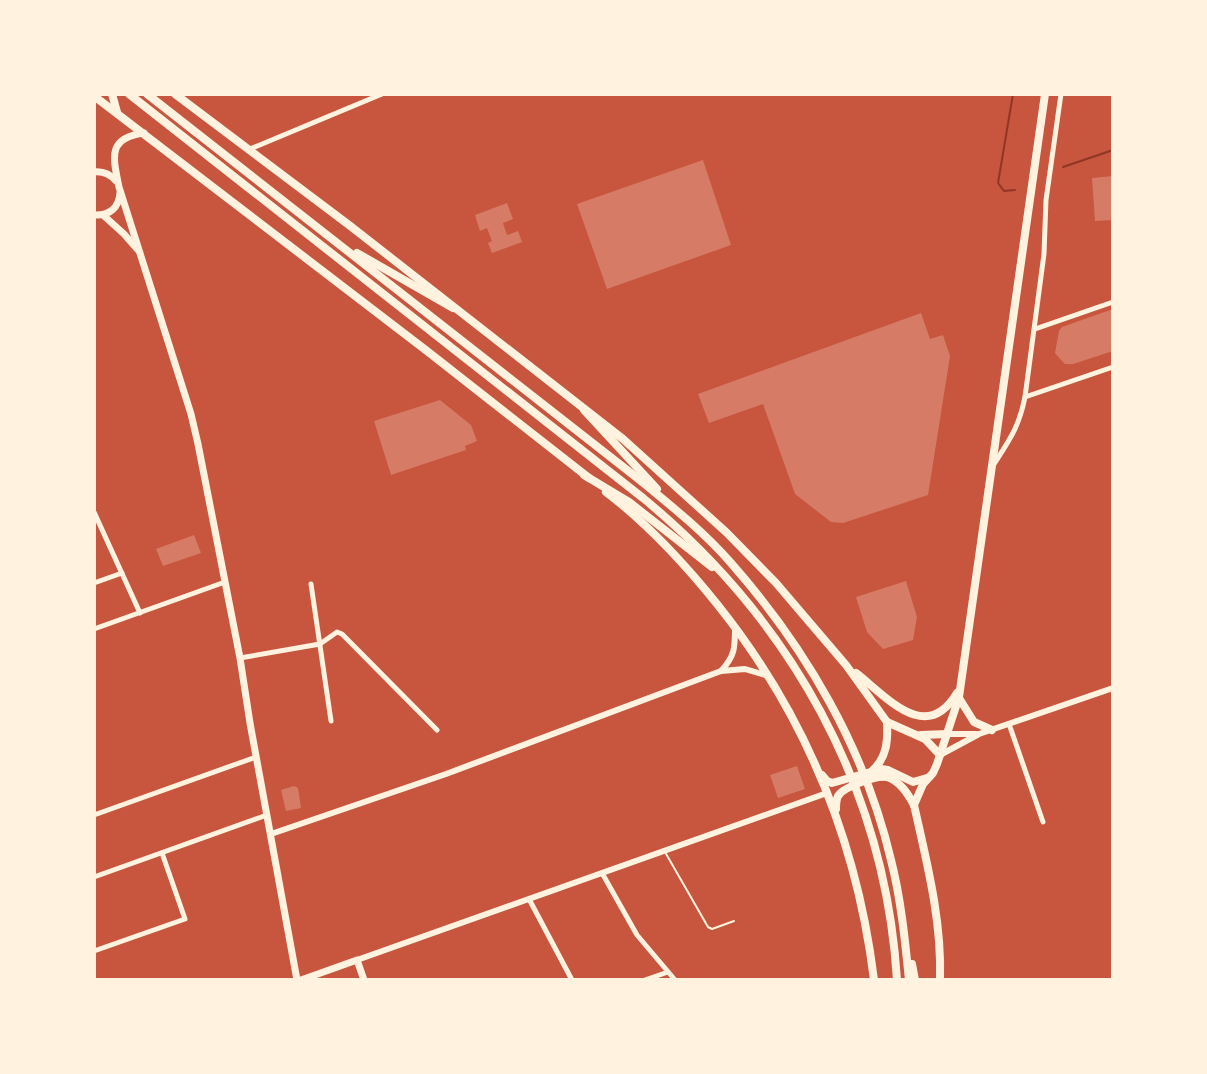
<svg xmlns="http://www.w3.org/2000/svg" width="1207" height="1074" font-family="'IBM Plex Sans',sans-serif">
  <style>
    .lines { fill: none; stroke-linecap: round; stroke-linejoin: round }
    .stream { stroke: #8f3625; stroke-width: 2 }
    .building { fill: #d67c66 }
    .service { stroke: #fff3e0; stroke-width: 2 }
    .minor { stroke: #fff3e0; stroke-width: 5 }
    .secondary { stroke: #fff3e0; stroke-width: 6 }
    .primary { stroke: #fff3e0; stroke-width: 7 }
    .trunk { stroke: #fff3e0; stroke-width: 8 }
    .motorway { stroke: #fff3e0; stroke-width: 8 }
  </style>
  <rect width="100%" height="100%" fill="#c8553d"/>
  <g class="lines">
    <g class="stream">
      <path d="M1013,94l-15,89 6,8 11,-1"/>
      <path d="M1063,167l50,-17"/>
    </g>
  </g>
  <g class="building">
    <path d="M703,160l28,85 -124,44 -30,-85z"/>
    <path d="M1113,176v44l-18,1 -3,-43z"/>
    <path d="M507,203l6,16 -10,4 4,12 11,-4 4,11 -30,11 -4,-10 4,-2 -5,-13 -7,3 -5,-16z"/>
    <path d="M1113,309v42l-40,13h-8l-4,-4 -6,-7 4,-22 3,-4z"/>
    <path d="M921,313l9,26 13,-4 7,21 -22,139 -85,28 -12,-1 -36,-28 -32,-90 -54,19 -11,-29z"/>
    <path d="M440,400l31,25 6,16 -12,5 1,4 -75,25 -17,-54z"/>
    <path d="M194,535l7,18 -38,13 -7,-17z"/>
    <path d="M906,581l11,36 -4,23 -30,9 -16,-17 -11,-35z"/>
    <path d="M797,766l8,23 -27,9 -8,-23z"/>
    <path d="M294,786l4,2 3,20 -15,3 -5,-21z"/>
  </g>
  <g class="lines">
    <path class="service" d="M665,852l43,75 4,2 22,-8"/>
    <g class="minor">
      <path d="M250,149l132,-55"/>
      <path d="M1035,329l78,-27"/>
      <path d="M1025,397l88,-30"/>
      <path d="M994,464c16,-25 25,-37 31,-67l19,-143 2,-54 15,-106"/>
      <path d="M94,512l46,101"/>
      <path d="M94,583l28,-10"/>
      <path d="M311,584l20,137"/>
      <path d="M94,629l131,-47"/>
      <path d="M240,658l80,-14 17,-12 5,2 95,96"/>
      <path d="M1009,724l34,98"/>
      <path d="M94,815l162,-58"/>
      <path d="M602,873l35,62 38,45"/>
      <path d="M94,877l173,-62"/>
      <path d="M529,899l43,81"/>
      <path d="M94,951l91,-32 -23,-66"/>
      <path d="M645,980l23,-8"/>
    </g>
    <g class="secondary">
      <path d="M721,671c14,-15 14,-23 14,-44"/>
      <path d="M948,734h28"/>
      <path d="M940,755l39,-21 134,-46"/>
      <path d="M271,834l175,-60 275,-103 24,-2 20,6"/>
      <path d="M357,960l470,-167"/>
    </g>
    <g class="primary">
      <path d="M144,133c-37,5 -31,24 -25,54l72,227 7,30 42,214 10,65 47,257"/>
      <path d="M94,172c9,-1 16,2 22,9"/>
      <path d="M94,215c15,1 25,-7 26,-22"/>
      <path d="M103,215l21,19 14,16"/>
      <path d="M301,980l56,-20 7,20"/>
    </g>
    <g class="trunk">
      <path d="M112,94l5,18"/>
      <path d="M175,94l174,131 274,214 103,93 50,51 70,82 41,57 38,17 15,16"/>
      <path d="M94,96l333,255 162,127"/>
      <path d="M606,492c42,32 78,71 111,112 88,110 140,237 157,376"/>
      <path d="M856,673c31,24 70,72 101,20"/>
      <path d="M959,698l15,24 18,8"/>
      <path d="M921,735l27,-1"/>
      <path d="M873,770c14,-13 15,-30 14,-48"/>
      <path d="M822,775l5,6 5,2 49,-14 7,1 25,12 14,-4"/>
      <path d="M914,805l9,-21 10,-11 4,-9 22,-67 86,-603"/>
      <path d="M836,809c0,-5 0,-9 2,-13 5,-9 39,-21 49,-19 13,4 21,17 27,28 13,58 28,116 26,175"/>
    </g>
    <g class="motorway">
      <path d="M129,94l514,404c148,122 242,289 254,482"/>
      <path d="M147,94l489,383c33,27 67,54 95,86 75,85 134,186 160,297 10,39 14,80 18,120"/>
      <path d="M357,253l96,55"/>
      <path d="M584,410l73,79"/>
      <path d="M584,475l45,27 83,65"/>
      <path d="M912,964l3,16"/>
    </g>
  </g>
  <rect width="1207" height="1074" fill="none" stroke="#fff3e0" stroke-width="192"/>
</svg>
